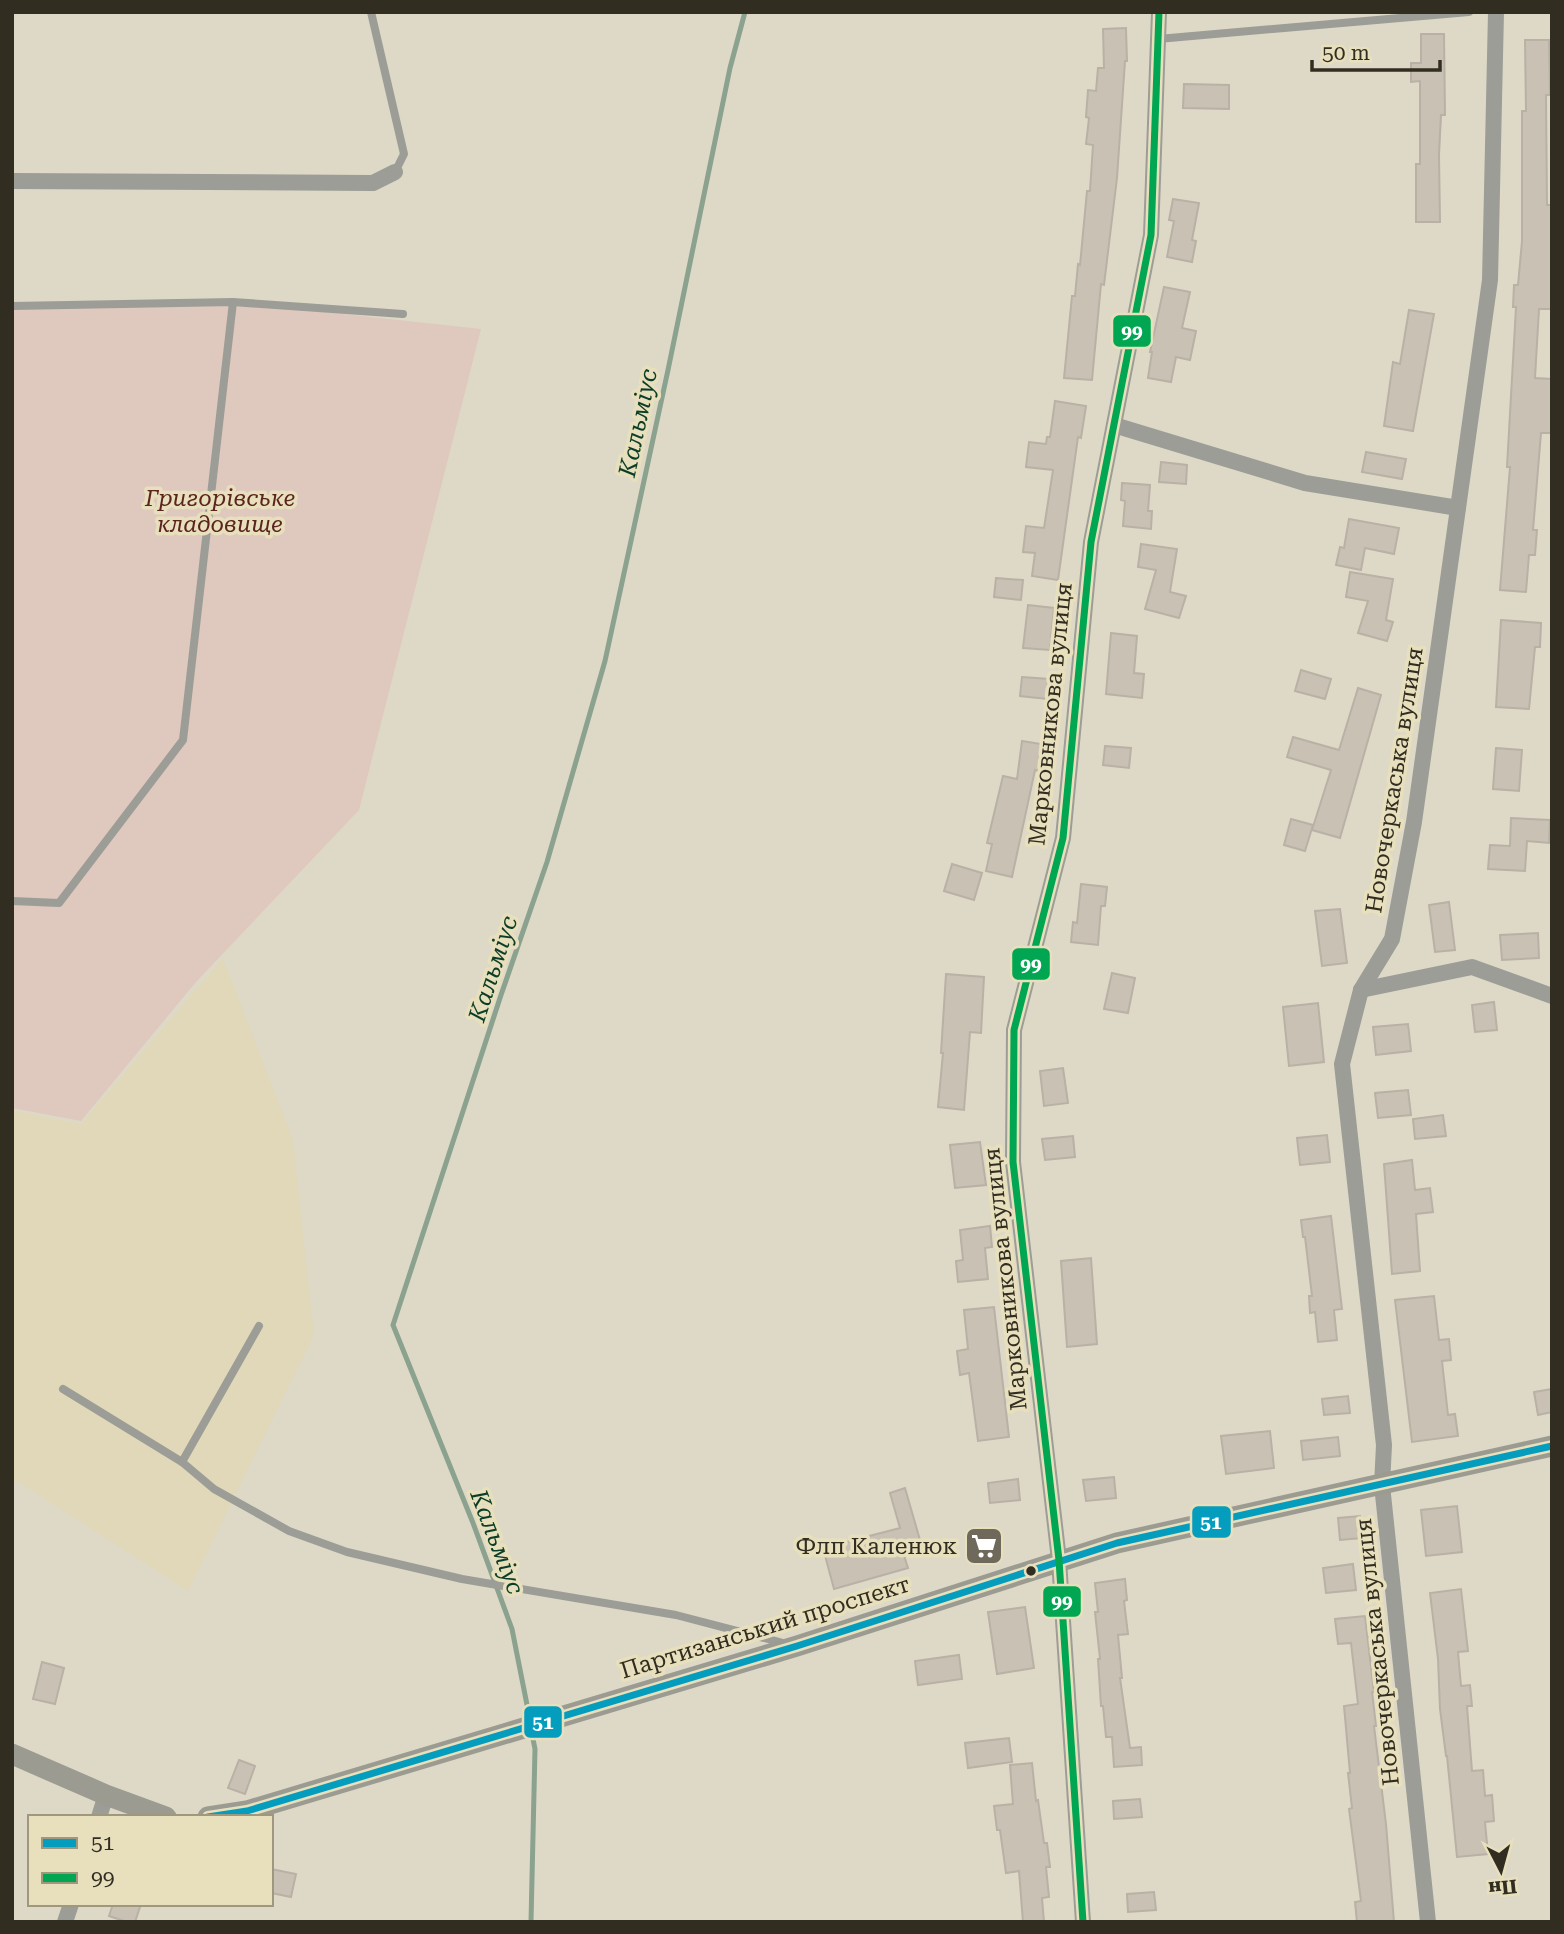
<svg xmlns="http://www.w3.org/2000/svg" width="1564" height="1934" font-family="'Roboto Serif',serif">
  <style>
    .built { fill: #e1d8b9 }
    .green { fill: #dfc8bd }
    .lines { fill: none; stroke-linecap: round; stroke-linejoin: round }
    .stream { stroke: #8aa28e; stroke-width: 5 }
    .building { fill: #c9c1b4; stroke: #b9b1a5; stroke-width: 2 }
    .lane { stroke: #9c9d96; stroke-width: 8 }
    .street { stroke: #9c9d96; stroke-width: 16 }
    .secondary { stroke: #9b9b92; stroke-width: 21 }
    .bus-1-casing { stroke: #e8dfbd; stroke-width: 12 }
    .bus-2-casing { stroke: #e8dfbd; stroke-width: 12 }
    .bus-1 { stroke: #059dbd; stroke-width: 7 }
    .bus-2 { stroke: #00a651; stroke-width: 7 }
    .bus-dot { fill: #312d21; stroke: #e8dfbd; stroke-width: 2.5 }
    .labels { text-anchor: middle; stroke-width: 7; stroke-linejoin: round; paint-order: stroke }
    .park-label { font-size: 23px; font-style: italic; fill: #5b241f; stroke: #e8dfbd }
    .street-label { font-size: 23px; fill: #312d21; stroke: #e8dfbd }
    .poi-label { font-size: 23px; fill: #312d21; stroke: #e8dfbd; text-anchor: end }
    .water-label { font-size: 24px; font-style: italic; fill: #0b3d27; stroke: #e8dfbd }
    .line-badge { stroke: #e8dfbd; stroke-width: 2.5 }
    .badge-label { font-size: 19px; text-anchor: middle; font-weight: bold; fill: #fff }
  </style>
  <rect width="100%" height="100%" fill="#ded9c7"/>
  <path class="built" d="M223,958l70,182 21,195 -126,256 -176,-113v-367l69,13z"/>
  <path class="green" d="M233,302l248,27 -122,481 -163,172 -115,139 -69,-13v-802z"/>
  <g class="lines">
    <g class="stream">
      <path d="M530,1720l-18,-91 -39,-106 -80,-198 108,-330 46,-133 58,-201 63,-291 62,-302 15,-56"/>
      <path d="M531,1922l4,-173 -4,-20"/>
    </g>
  </g>
  <g class="building">
    <path d="M1126,28l1,33h-2l-8,117 -13,107 -3,-1 -9,96 -28,-2 8,-82h3l3,-32 2,1 7,-74h3l3,-46 -7,-1 3,-26 -3,-1 2,-27 8,1 2,-23h6l-1,-39z"/>
    <path d="M1421,34h23l1,81h-4l-2,40 1,67h-24v-58h4v-83l-9,1v-19h10z"/>
    <path d="M1525,40h24l1,55h-4l1,110h5v104h-13l-4,69 17,1v54h-11l-8,97h4l-2,25h-6l-3,37 -26,-2 10,-123h-3l9,-160h-3l1,-22h4l4,-44v-130h4z"/>
    <path d="M1184,84l45,1v24l-46,-1z"/>
    <path d="M1173,199l26,4 -7,37 4,1 -4,21 -25,-5 7,-36 -5,-1z"/>
    <path d="M1164,287l26,5 -8,36 14,3 -6,29 -14,-3 -5,25 -23,-4 4,-26h-2z"/>
    <path d="M1409,310l25,4 -21,117 -29,-5 9,-64 7,2z"/>
    <path d="M1055,401l31,5 -5,32 -3,-1 -20,143 -26,-4 3,-23 -12,-1 3,-26 18,2 9,-58 -27,-3 3,-25 17,2 1,-7h3z"/>
    <path d="M1366,452l40,7 -4,20 -40,-7z"/>
    <path d="M1161,462l26,3 -1,19 -27,-2z"/>
    <path d="M1122,483l28,2 -2,26h4l-1,18 -28,-3 2,-25 -4,-1z"/>
    <path d="M1349,519l50,9 -5,26 -29,-6 -4,22 -25,-5 4,-18 4,1z"/>
    <path d="M1141,544l36,5 -7,43 16,4 -7,22 -34,-9 11,-39 -18,-3z"/>
    <path d="M1350,572l43,7 -7,41 7,2 -6,19 -29,-8 10,-32 -22,-4z"/>
    <path d="M996,578l27,2 -2,20 -27,-3z"/>
    <path d="M1028,605l26,3 -4,42 -27,-2z"/>
    <path d="M1501,620l40,3 -1,24h-5l-6,62 -33,-2z"/>
    <path d="M1111,633l26,3 -3,37 10,1 -2,24 -36,-4z"/>
    <path d="M1301,670l30,9 -6,20 -30,-8z"/>
    <path d="M1022,677l27,2 -2,20 -27,-3z"/>
    <path d="M1358,688l23,7 -41,143 -28,-8 19,-60 -44,-13 6,-20 46,13z"/>
    <path d="M1022,741l19,3 -3,27 -3,-1 -23,107 -26,-6 6,-27 -5,-1 16,-67 14,3z"/>
    <path d="M1105,746l26,2 -2,20 -26,-3z"/>
    <path d="M1496,748l26,2 -3,41 -26,-2z"/>
    <path d="M1511,818l39,2 -1,23 -22,-2 -2,30 -37,-2 2,-24 20,1z"/>
    <path d="M1291,819l22,6 -8,26 -21,-6z"/>
    <path d="M952,864l30,9 -8,27 -30,-9z"/>
    <path d="M1081,884l26,3 -2,19h-4l-3,39 -27,-3 2,-20 4,1z"/>
    <path d="M1449,902l6,48 -20,2 -6,-47z"/>
    <path d="M1340,909l7,54 -25,3 -7,-55z"/>
    <path d="M1538,933l1,25 -37,2 -2,-25z"/>
    <path d="M1112,973l23,5 -7,35 -24,-4z"/>
    <path d="M946,974l38,3 -3,56 -11,-1 -6,78 -26,-3 5,-54h-2z"/>
    <path d="M1494,1002l3,28 -22,2 -3,-27z"/>
    <path d="M1318,1003l6,59 -35,4 -6,-59z"/>
    <path d="M1408,1024l3,27 -35,4 -3,-28z"/>
    <path d="M1063,1068l5,35 -24,3 -4,-35z"/>
    <path d="M1408,1090l3,25 -33,3 -3,-25z"/>
    <path d="M1443,1115l3,21 -31,3 -2,-20z"/>
    <path d="M1327,1135l3,27 -30,3 -3,-27z"/>
    <path d="M1073,1136l2,21 -30,3 -3,-21z"/>
    <path d="M980,1142l6,43 -31,3 -5,-43z"/>
    <path d="M1412,1160l3,30 15,-2 3,24 -17,2 4,57 -28,3 -8,-110z"/>
    <path d="M1331,1216l11,93 -8,1 3,30 -19,2 -3,-30 -5,1 -1,-17h3l-7,-59h-2l-2,-17z"/>
    <path d="M990,1226l2,21 -7,1 3,31 -30,3 -2,-21 7,-1 -3,-30z"/>
    <path d="M1091,1258l6,86 -30,3 -6,-86z"/>
    <path d="M1434,1296l5,44 10,-1 2,21 -9,1 6,54 7,-1 3,22 -46,6 -17,-142z"/>
    <path d="M994,1307l15,130 -31,4 -9,-68 -9,2 -3,-24 11,-2 -4,-39z"/>
    <path d="M1552,1389v23l-14,3 -4,-23z"/>
    <path d="M1348,1396l2,17 -26,2 -2,-16z"/>
    <path d="M1270,1431l4,37 -48,6 -5,-38z"/>
    <path d="M1338,1437l2,19 -37,4 -2,-19z"/>
    <path d="M1114,1477l2,21 -30,3 -3,-21z"/>
    <path d="M1018,1479l2,21 -30,3 -2,-20z"/>
    <path d="M905,1488l15,52 -19,6 7,22 -74,21 -11,-41 77,-20 -10,-35z"/>
    <path d="M1457,1506l5,46 -36,4 -5,-46z"/>
    <path d="M1360,1516l2,22 -22,2 -2,-22z"/>
    <path d="M1353,1564l3,26 -30,3 -3,-25z"/>
    <path d="M1125,1579l2,21 -3,1 4,33 -10,1 4,43h-2l10,70 11,-1 1,18 -28,2 -2,-30h-6l-3,-31h-2l-3,-47h2l-5,-47h3l-3,-29z"/>
    <path d="M1461,1589l7,62 -10,1 3,34 9,-1 2,21h-5l5,65 11,-1 2,26 7,-1 2,26 -9,1 3,32 -31,3 -10,-101h-1l-6,-47 -2,-50 -8,-66z"/>
    <path d="M1025,1607l9,61 -37,6 -9,-62z"/>
    <path d="M1365,1616l9,76h-2l4,34h-2l12,98 8,98h-37l-2,-20 6,-1 -12,-92 3,-1 -4,-35h2l-6,-67 14,-2 -7,-61 -13,1 -3,-25z"/>
    <path d="M959,1655l3,24 -44,6 -3,-24z"/>
    <path d="M42,1662l22,6 -9,36 -22,-5z"/>
    <path d="M1009,1738l3,24 -44,6 -3,-25z"/>
    <path d="M239,1760l16,6 -10,28 -17,-6z"/>
    <path d="M1032,1763l4,38 2,-1 6,43h3l3,24h-4l3,30 -7,1 2,24h-21l-4,-51 -13,2 -6,-43h-3l-3,-24 19,-2 -3,-39z"/>
    <path d="M1140,1799l2,18 -28,2 -1,-18z"/>
    <path d="M271,1869l25,5 -5,23 -20,-4z"/>
    <path d="M1154,1892l2,18 -28,2 -1,-18z"/>
    <path d="M113,1904h28l-6,18h-8l-18,-6z"/>
  </g>
  <g class="lines">
    <g class="lane">
      <path d="M371,12l33,142 -9,18"/>
      <path d="M1158,39l311,-27"/>
      <path d="M12,306l221,-4 170,12"/>
      <path d="M12,901l47,2 124,-163 50,-438"/>
      <path d="M63,1389l119,73 32,27 75,42 58,21 115,27 214,36 111,29"/>
      <path d="M182,1462l77,-136"/>
    </g>
    <g class="street">
      <path d="M12,181l361,2 22,-11"/>
      <path d="M1114,425l191,58 153,25"/>
      <path d="M1361,990l111,-23 80,29"/>
      <path d="M99,1817l7,-22"/>
      <path d="M65,1922l6,-18"/>
      <path d="M1083,1922l-24,-362 -46,-398 1,-132 49,-192 28,-296 60,-307 8,-223"/>
      <path d="M1428,1922l-46,-437 2,-40 -42,-381 19,-74 31,-51 22,-117 76,-542 6,-268"/>
    </g>
    <g class="secondary">
      <path d="M12,1754l94,41 60,22"/>
      <path d="M208,1817l39,-6 550,-165 320,-103 435,-97"/>
    </g>
    <defs>
      <path id="bus-1" d="M208,1817l39,-6 550,-165 320,-103 435,-97"/>
      <path id="bus-2" d="M1083,1922l-24,-362 -46,-398 1,-132 49,-192 28,-296 60,-307 8,-223"/>
    </defs>
    <use href="#bus-1" class="bus-1-casing"/>
    <use href="#bus-2" class="bus-2-casing"/>
    <use href="#bus-1" class="bus-1"/>
    <use href="#bus-2" class="bus-2"/>
  </g>
  <defs>
    <symbol id="supermarket-square" viewBox="-11 -11 22 22"><rect x="-9" y="-9" width="18" height="18" rx="4" fill="#6e695b" stroke="#e8dfbd"/><path d="M-6-5.5h2.5l.6 2H6L4.5 2H-2.5L-4.4-4H-6ZM-1.5 3.2a1.3 1.3 0 1 0 .1 0ZM3 3.2a1.3 1.3 0 1 0 .1 0Z" fill="#fff"/></symbol>
  </defs>
  <g fill-rule="evenodd">
    <use href="#supermarket-square" x="962" y="1524" width="44" height="44"/>
  </g>
  <circle class="bus-dot" cx="1031" cy="1571" r="6"/>
  <g class="labels">
    <g class="park-label">
      <text x="220" y="506">Григорівське<tspan x="220" dy="26">кладовище</tspan></text>
    </g>
    <g class="street-label">
      <text transform="translate(1050 714) rotate(-84)" y="8">Марковникова вулиця</text>
      <text transform="translate(1394 780) rotate(-81)" y="8">Новочеркаська вулиця</text>
      <text transform="translate(1005 1279) rotate(-96)" y="8">Марковникова вулиця</text>
      <text transform="translate(765 1627) rotate(-17)" y="8">Партизанський проспект</text>
      <text transform="translate(1377 1652) rotate(-96)" y="8">Новочеркаська вулиця</text>
    </g>
    <g class="poi-label">
      <text x="957" y="1554">Флп Каленюк</text>
    </g>
    <g class="water-label">
      <text transform="translate(638 423) rotate(-78)" y="8">Кальміус</text>
      <text transform="translate(493 969) rotate(-72)" y="8">Кальміус</text>
      <text transform="translate(497 1542) rotate(69)" y="8">Кальміус</text>
    </g>
  </g>
  <g class="line-badge">
    <rect x="1112" y="314" width="40" height="34" rx="7" fill="#00a651"/>
    <rect x="1011" y="947" width="40" height="34" rx="7" fill="#00a651"/>
    <rect x="1191" y="1505" width="41" height="34" rx="7" fill="#059dbd"/>
    <rect x="1042" y="1585" width="40" height="33" rx="7" fill="#00a651"/>
    <rect x="523" y="1705" width="40" height="34" rx="7" fill="#059dbd"/>
  </g>
  <g class="badge-label">
    <text x="1132" y="338">99</text>
    <text x="1031" y="971">99</text>
    <text x="1211" y="1529">51</text>
    <text x="1062" y="1608">99</text>
    <text x="543" y="1729">51</text>
  </g>
  <rect width="1564" height="1934" fill="none" stroke="#312d21" stroke-width="28"/>
  <rect x="28" y="1815" width="245" height="91" fill="#e8dfbd" stroke="#9f987f" stroke-width="2"/>
  <rect x="42" y="1838" width="35" height="10" fill="#059dbd" stroke="#9f987f" stroke-width="2"/>
  <text x="91" y="1850" font-size="21" fill="#312d21">51</text>
  <rect x="42" y="1873" width="35" height="10" fill="#00a651" stroke="#9f987f" stroke-width="2"/>
  <text x="91" y="1885" font-size="21" fill="#312d21">99</text>
  <g transform="translate(1501 1871) rotate(174)" stroke="#e8dfbd" stroke-width="5" paint-order="stroke">
  <path d="M0-5L12 26L0 18L-12 26Z" fill="#312d21"/>
  <text y="-10" font-size="19" font-weight="bold" text-anchor="middle" fill="#312d21">Пн</text>
  </g>
  <path d="M1312 60v10h128v-10" fill="none" stroke="#312d21" stroke-width="3.5"/>
  <text x="1322" y="60" font-size="21" fill="#312d21" stroke="#e8dfbd" stroke-width="5" paint-order="stroke">50 m</text>
</svg>
